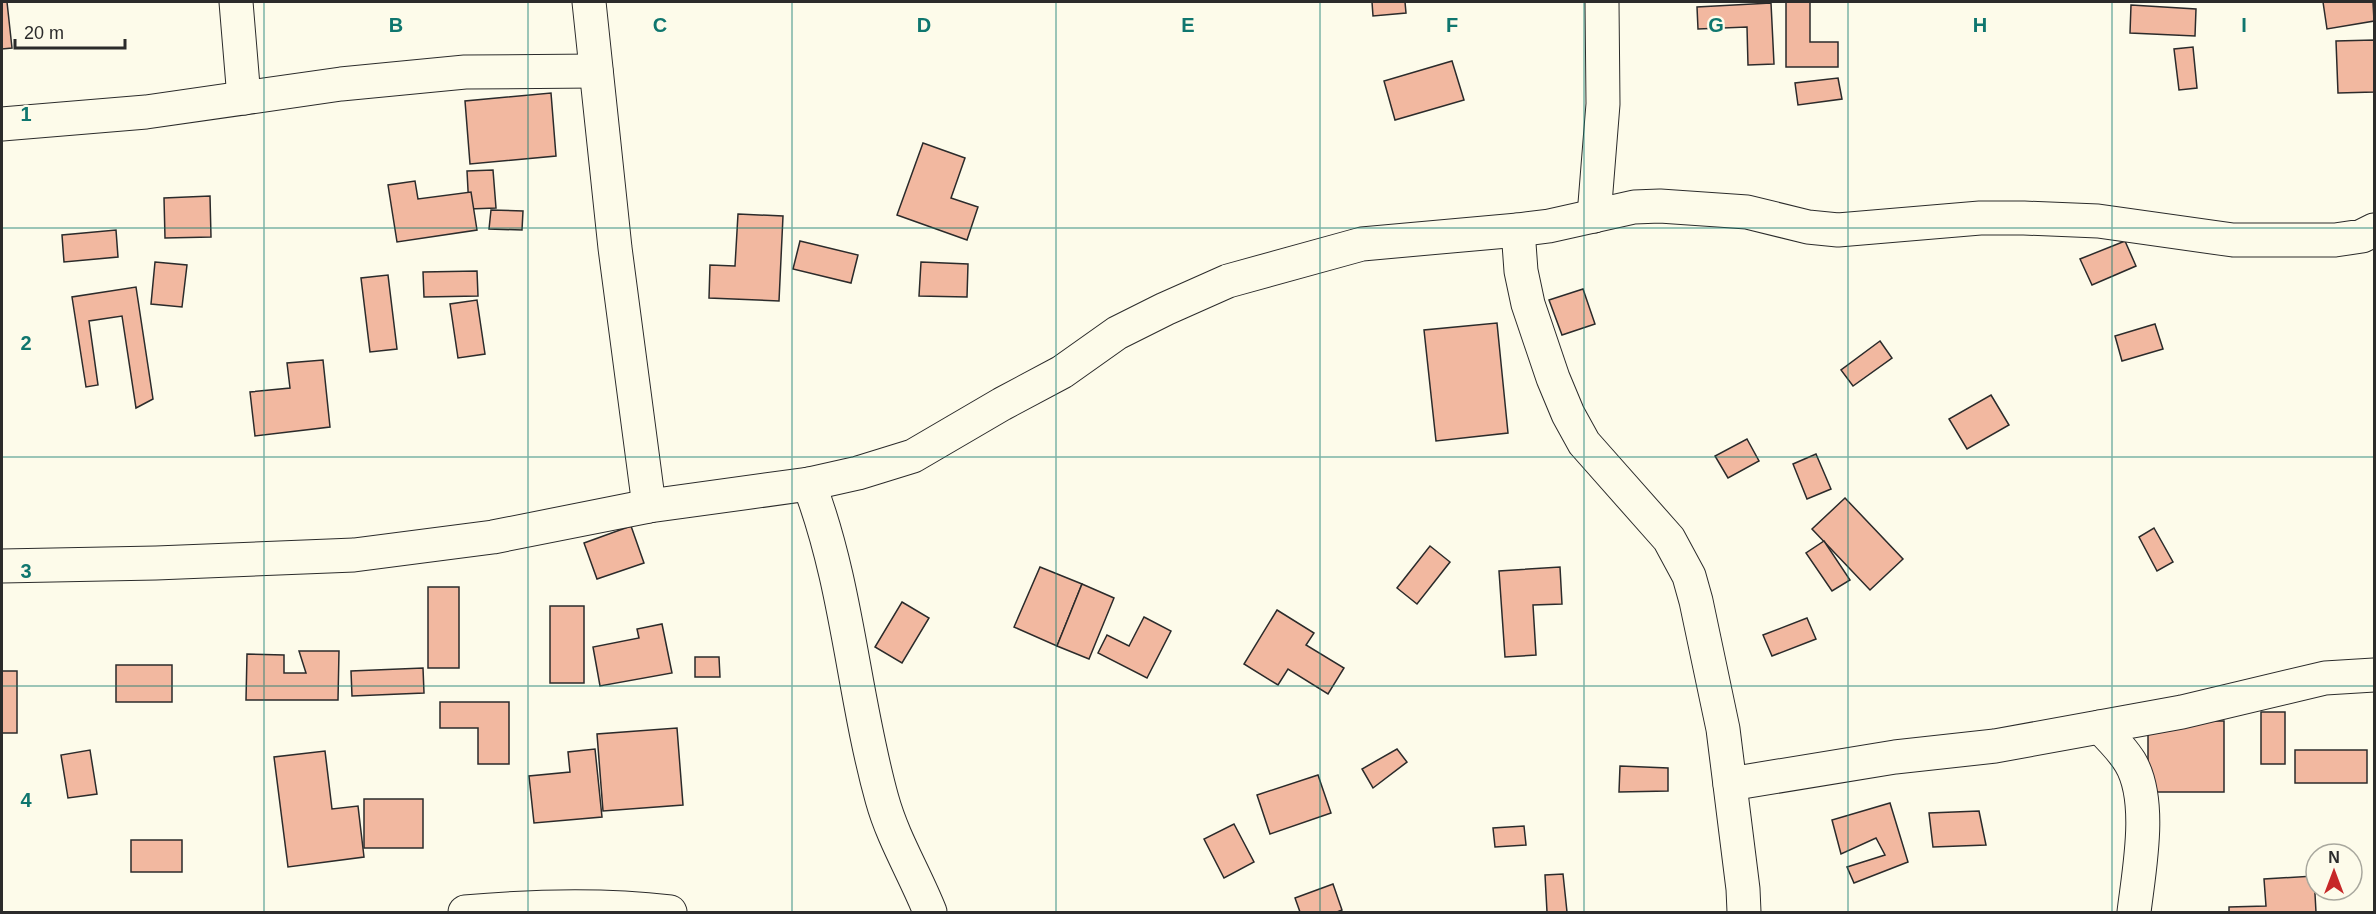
<svg xmlns="http://www.w3.org/2000/svg" width="2376" height="914" font-family="Arial,sans-serif">
  <style>
    .building { fill: #f2b8a0; stroke: #2b2b2b; stroke-width: 1.5 }
    .lines { fill: none; stroke-linecap: round; stroke-linejoin: round }
    .street-casing { stroke: #2b2b2b; stroke-width: 35 }
    .street { stroke: #fdfbea; stroke-width: 33 }
    .grid { fill: none; stroke: #0f766e; stroke-width: 1.5; stroke-opacity: 0.55 }
    .grid-label { font-size: 20px; text-anchor: middle; font-weight: bold; fill: #0f766e; stroke: #fdfbea; stroke-width: 4.5; stroke-linejoin: round; paint-order: stroke }
  </style>
  <rect width="100%" height="100%" fill="#fdfbea"/>
  <g class="building">
    <path d="M2,2h5l5,46 -10,1z"/>
    <path d="M1372,2h33l1,11 -33,3z"/>
    <path d="M1786,2h24v40h28v25h-52z"/>
    <path d="M2323,2h50l1,19 -47,8z"/>
    <path d="M1771,3l3,61 -26,1 -1,-38 -49,2 -1,-22z"/>
    <path d="M2131,5l65,4 -1,27 -65,-3z"/>
    <path d="M2374,40v52l-36,1 -2,-52z"/>
    <path d="M2193,47l4,41 -18,2 -5,-41z"/>
    <path d="M1452,61l12,39 -69,20 -11,-39z"/>
    <path d="M1838,78l4,21 -44,6 -3,-22z"/>
    <path d="M551,93l5,63 -86,8 -5,-63z"/>
    <path d="M923,143l42,15 -14,40 27,9 -11,33 -70,-25z"/>
    <path d="M493,170l3,38 -27,1 -2,-38z"/>
    <path d="M415,181l3,18 53,-7 6,38 -80,12 -9,-57z"/>
    <path d="M210,196l1,41 -46,1 -1,-40z"/>
    <path d="M491,210l32,1 -1,19 -33,-1z"/>
    <path d="M738,214l45,2 -4,85 -70,-3 1,-33 25,1z"/>
    <path d="M116,230l2,27 -54,5 -2,-27z"/>
    <path d="M800,241l58,14 -7,28 -58,-14z"/>
    <path d="M2125,241l11,25 -44,19 -12,-26z"/>
    <path d="M155,262l32,3 -5,42 -31,-3z"/>
    <path d="M921,262l47,2 -1,33 -48,-1z"/>
    <path d="M477,271l1,25 -54,1 -1,-25z"/>
    <path d="M388,275l9,74 -27,3 -9,-74z"/>
    <path d="M136,287l17,112 -17,9 -14,-92 -33,5 9,64 -12,2 -14,-90z"/>
    <path d="M1583,289l12,35 -33,11 -13,-35z"/>
    <path d="M477,300l8,54 -27,4 -8,-54z"/>
    <path d="M1497,323l11,110 -72,8 -12,-111z"/>
    <path d="M2155,324l8,25 -41,12 -7,-25z"/>
    <path d="M1880,341l12,17 -39,28 -12,-16z"/>
    <path d="M323,360l7,67 -75,9 -5,-44 40,-4 -3,-25z"/>
    <path d="M1991,395l18,30 -42,24 -18,-30z"/>
    <path d="M1747,439l12,22 -31,17 -13,-22z"/>
    <path d="M1816,454l15,35 -24,10 -14,-35z"/>
    <path d="M1845,498l58,61 -33,31 -58,-61z"/>
    <path d="M631,526l13,37 -47,16 -13,-36z"/>
    <path d="M2154,528l19,34 -16,9 -18,-34z"/>
    <path d="M1824,541l26,39 -18,11 -26,-38z"/>
    <path d="M1430,546l20,16 -33,42 -20,-16z"/>
    <path d="M1040,567l42,17 -25,62 -43,-19z"/>
    <path d="M1560,567l2,37 -29,1 3,50 -31,2 -6,-86z"/>
    <path d="M1082,584l32,14 -25,61 -32,-13z"/>
    <rect x="428" y="587" width="31" height="81"/>
    <path d="M902,602l27,16 -27,45 -27,-16z"/>
    <rect x="550" y="606" width="34" height="77"/>
    <path d="M1277,610l37,23 -8,12 38,23 -16,26 -40,-25 -10,16 -34,-21z"/>
    <path d="M1144,617l27,14 -24,47 -49,-25 9,-18 22,11z"/>
    <path d="M1807,618l9,21 -44,17 -9,-21z"/>
    <path d="M662,624l10,49 -72,13 -7,-39 46,-9 -2,-9z"/>
    <path d="M299,651h40l-1,49h-92l1,-46 37,1v18h22z"/>
    <path d="M695,657h24l1,20h-25z"/>
    <rect x="116" y="665" width="56" height="37"/>
    <path d="M423,668l1,25 -72,3 -1,-25z"/>
    <rect x="2" y="671" width="15" height="62"/>
    <path d="M440,702h69v62h-31v-36h-38z"/>
    <rect x="2261" y="712" width="24" height="52"/>
    <rect x="2148" y="721" width="76" height="71"/>
    <path d="M677,728l6,77 -80,6 -6,-77z"/>
    <path d="M595,749l7,68 -68,6 -5,-47 41,-4 -2,-20z"/>
    <path d="M1397,749l10,13 -34,26 -11,-19z"/>
    <path d="M90,750l7,44 -29,4 -7,-43z"/>
    <rect x="2295" y="750" width="72" height="33"/>
    <path d="M325,751l7,58 26,-3 6,51 -76,10 -14,-110z"/>
    <path d="M1620,766l48,2v23l-49,1z"/>
    <path d="M1318,775l13,38 -61,21 -13,-39z"/>
    <rect x="364" y="799" width="59" height="49"/>
    <path d="M1890,803l18,59 -54,21 -7,-16 38,-12 -9,-17 -35,16 -9,-34z"/>
    <path d="M1979,811l7,34 -53,2 -4,-34z"/>
    <path d="M1234,824l20,38 -30,16 -20,-39z"/>
    <path d="M1524,826l2,19 -31,2 -2,-19z"/>
    <rect x="131" y="840" width="51" height="32"/>
    <path d="M1563,874l4,38h-20l-2,-37z"/>
    <path d="M2314,876l2,36h-87v-5l37,-1 -2,-27z"/>
    <path d="M1333,884l9,26 -5,2h-37l-5,-14z"/>
  </g>
  <g class="lines">
    <defs>
      <g id="street">
        <path d="M236,2l8,96"/>
        <path d="M589,2l26,246 34,258"/>
        <path d="M2,124l144,-12 195,-28 124,-12 131,-1"/>
        <path d="M1594,216l9,-112 -1,-102"/>
        <path d="M1518,230l3,41 7,33 25,74 15,36 16,29 85,96 20,37 7,25 27,128 20,160 1,23"/>
        <path d="M809,484c39,102 44,211 73,315 11,40 33,75 48,113"/>
        <path d="M2,566l154,-3 198,-8 139,-18 156,-31 160,-22 49,-11 55,-17 89,-52 60,-32 55,-39 48,-24 63,-28 134,-37 156,-14 31,-4 85,-19 26,-1 87,6 61,15 30,3 142,-12h44l74,3 135,19h102l27,-4 12,-6"/>
        <path d="M2100,727c11,11 22,22 30,35 23,38 9,108 4,150"/>
        <path d="M1730,784l165,-27 100,-11 187,-34 143,-34 49,-3"/>
        <path d="M465,912c67,-6 138,-8 205,0"/>
      </g>
    </defs>
    <use href="#street" class="street-casing"/>
    <use href="#street" class="street"/>
  </g>
  <path class="grid" d="M264,2v910M528,2v910M792,2v910M1056,2v910M1320,2v910M1584,2v910M1848,2v910M2112,2v910M2,228h2372M2,457h2372M2,686h2372"/>
  <g class="grid-label">
    <text x="396" y="32">B</text>
    <text x="660" y="32">C</text>
    <text x="924" y="32">D</text>
    <text x="1188" y="32">E</text>
    <text x="1452" y="32">F</text>
    <text x="1716" y="32">G</text>
    <text x="1980" y="32">H</text>
    <text x="2244" y="32">I</text>
    <text x="26" y="121">1</text>
    <text x="26" y="350">2</text>
    <text x="26" y="578">3</text>
    <text x="26" y="807">4</text>
  </g>
  <rect width="2376" height="914" fill="none" stroke="#2b2b2b" stroke-width="6"/>
  <g transform="translate(2334 872)"><circle r="28" fill="#fdfbea" stroke="#a9a89e" stroke-width="1.5"/>
  <path d="M0-4.5L10 22L0 15L-10 22Z" fill="#c62828"/>
  <text y="-9" font-size="16" font-weight="bold" text-anchor="middle" fill="#2b2b2b">N</text>
  </g>
  <path d="M15 39v9h110v-9" fill="none" stroke="#2b2b2b" stroke-width="3"/>
  <text x="24" y="39" font-size="18" fill="#2b2b2b" stroke="#fdfbea" stroke-width="4.5" paint-order="stroke">20 m</text>
</svg>
